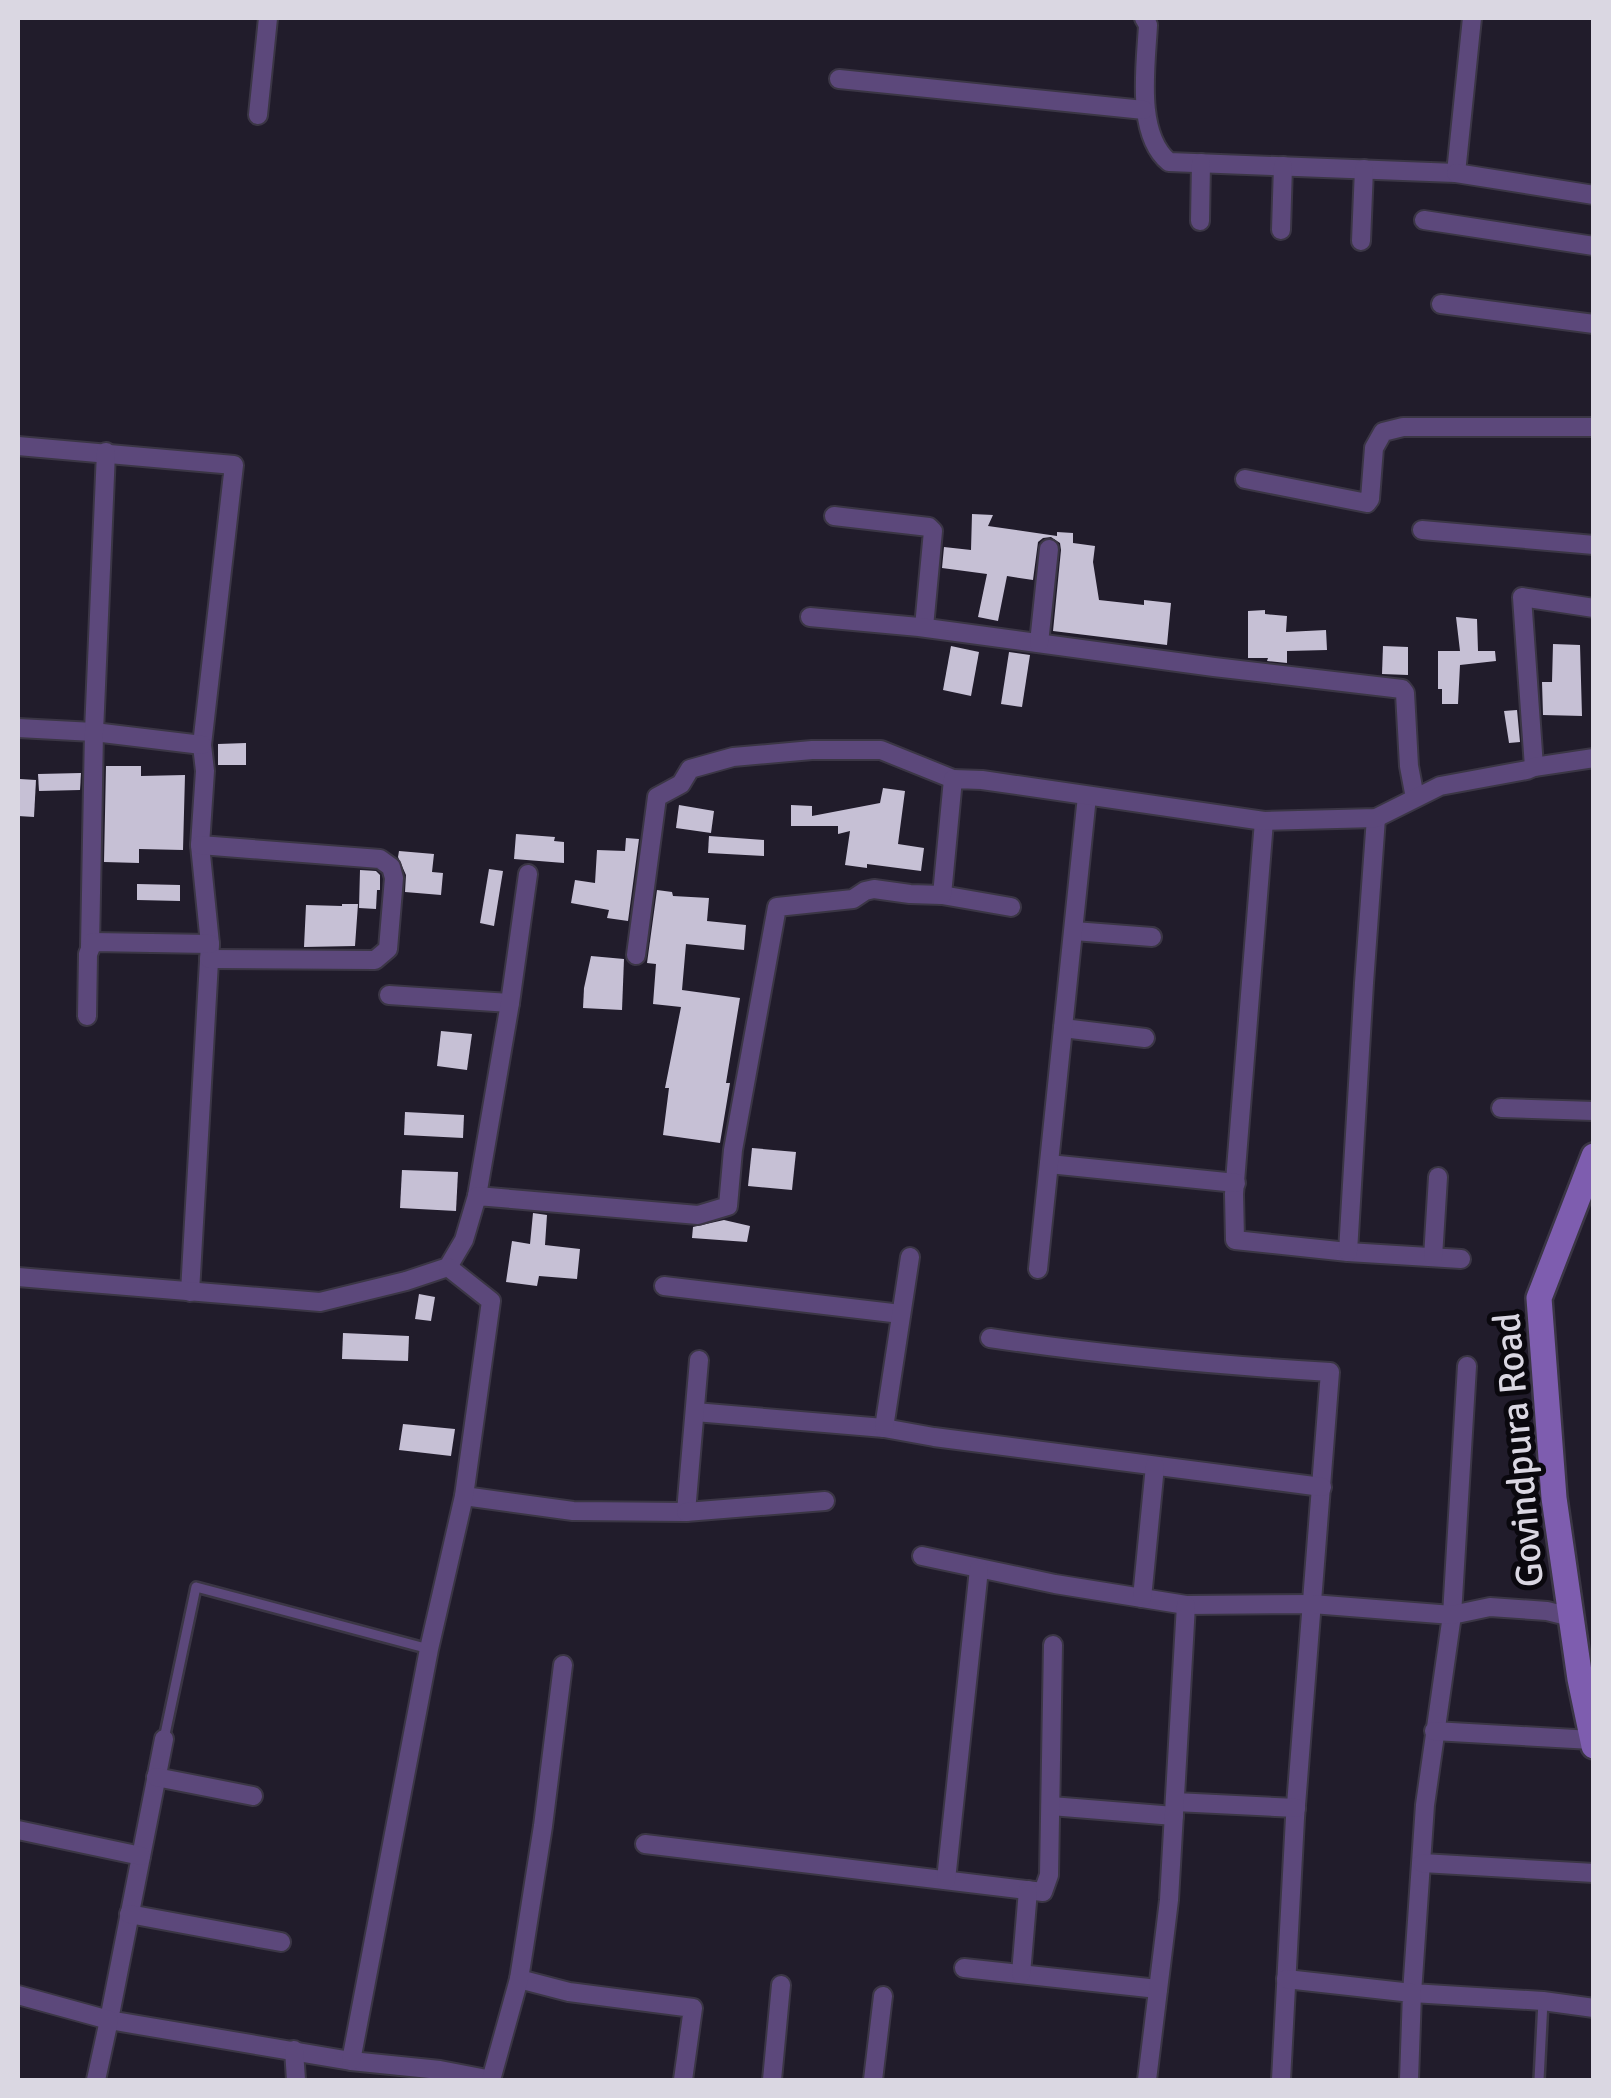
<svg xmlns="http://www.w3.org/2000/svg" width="1611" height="2098" font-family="Signika,sans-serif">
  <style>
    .building { fill: #c6c0d5 }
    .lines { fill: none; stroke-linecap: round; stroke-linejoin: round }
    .lane-casing { stroke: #3b3645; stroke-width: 14 }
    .street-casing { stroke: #3b3645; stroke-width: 22 }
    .secondary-casing { stroke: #3b3645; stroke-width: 30 }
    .lane { stroke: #5c487b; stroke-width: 9 }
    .street { stroke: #5c487b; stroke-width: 18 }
    .secondary { stroke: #7e5daf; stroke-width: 25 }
    .labels { text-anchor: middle; stroke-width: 10; stroke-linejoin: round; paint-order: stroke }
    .street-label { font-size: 38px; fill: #dad7e2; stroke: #0a080e }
  </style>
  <rect width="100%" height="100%" fill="#211c2b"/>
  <g class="building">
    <path d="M972,514l21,1 -5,11 69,10v-4l16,1v10l22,3 -2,16 6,38 45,5v-5l27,3 -4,42 -114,-14 8,-81 -1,-7 -9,-6 -8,1 -5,4 -5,38 -26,-4 -9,45 -20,-4 9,-43 -45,-6 2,-21 27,3z"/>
    <path d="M1265,610v4l22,2 -1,16 40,-2 1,20 -40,1v12l-20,-2 1,-3h-20v-47z"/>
    <path d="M1456,617l21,2 1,32h17l1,10 -36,4 -2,39h-16v-15h-4v-38h22z"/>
    <path d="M1553,644l27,1 2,71 -39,-1 -1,-33h10z"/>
    <path d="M951,646l28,6 -8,44 -28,-6z"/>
    <path d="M1383,646l25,1v28l-26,-1z"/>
    <path d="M1009,652l21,3 -8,52 -21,-3z"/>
    <path d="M1517,710l3,32 -11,1 -5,-32z"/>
    <path d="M246,743v22h-28v-21z"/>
    <path d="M106,766h35v10l44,-1 -2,75 -44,-1v14l-35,-1z"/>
    <path d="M81,773l-1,17 -41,1 -1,-17z"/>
    <path d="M20,779l16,1 -2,37 -16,-1z"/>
    <path d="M883,788l22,3 -7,53 26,4 -3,23 -54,-7v4l-22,-3 5,-34 -12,3v-8h-47v-21l21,1v10l68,-13z"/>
    <path d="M679,805l35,6 -3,22 -35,-5z"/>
    <path d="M516,834l39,3 -1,4 10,1v21l-50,-4z"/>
    <path d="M709,836l55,4v16l-56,-3z"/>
    <path d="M626,838l13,1 -11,82 -21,-3 2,-8 -38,-7 4,-23 20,3 2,-33 28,1z"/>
    <path d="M399,851l35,3 -2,18 11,1 -2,22 -36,-3 1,-17 -8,-18z"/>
    <path d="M489,869l14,2 -9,55 -14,-3z"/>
    <path d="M360,870l16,1 4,4v15h-3l-1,19 -17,-1z"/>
    <path d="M137,884l43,1v16l-43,-1z"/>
    <path d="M657,890l15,2 1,4 36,2 -2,23 39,4 -2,25 -58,-6 -4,46 58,8 -14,85h4l-10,60 -57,-8 6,-47h-4l16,-81 -28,-3 3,-40 -9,-1z"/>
    <path d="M342,904h16l-3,42 -51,1 2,-42 36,1z"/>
    <path d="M591,956l33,3 -2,51 -39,-2 1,-20z"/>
    <path d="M441,1031l31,3 -5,36 -30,-4z"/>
    <path d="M405,1112l59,3 -1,23 -59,-3z"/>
    <path d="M752,1148l44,4 -4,38 -44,-4z"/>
    <path d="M402,1170l56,2 -2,39 -56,-3z"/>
    <path d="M533,1213l14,2 -2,30 35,4 -3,30 -38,-3 -2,10 -31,-4 6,-41 18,3z"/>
    <path d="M724,1220l26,6 -3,16 -55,-4 1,-11z"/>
    <path d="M419,1294l16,3 -4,24 -16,-2z"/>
    <path d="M343,1333l66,3 -1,25 -66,-2z"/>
    <path d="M403,1424l52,5 -4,27 -52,-6z"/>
  </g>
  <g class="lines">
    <defs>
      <g id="lane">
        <path d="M164,1739l32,-152 233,62"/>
        <path d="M1539,2080l4,-79"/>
      </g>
      <g id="street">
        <path d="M1144,18l4,7c-2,40 -13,109 21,137l287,11 16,-155"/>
        <path d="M839,79l305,31"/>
        <path d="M258,115l10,-97"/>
        <path d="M1456,173l138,22"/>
        <path d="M1424,220l170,26"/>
        <path d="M1200,221l1,-58"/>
        <path d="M1281,230l2,-64"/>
        <path d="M1361,241l3,-72"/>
        <path d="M1441,304l153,20"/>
        <path d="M18,446l216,19 -32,280 3,26 -5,74 10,99 -20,348"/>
        <path d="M1245,479l122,24 3,-4 4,-51 9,-16 20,-5h191"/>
        <path d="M834,516l95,11 4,4 -9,96"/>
        <path d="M1422,530l172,15"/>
        <path d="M810,617l109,10 295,40 188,22 3,4 4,73 6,32"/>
        <path d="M1039,643l10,-94"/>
        <path d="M18,728l76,4 108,13"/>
        <path d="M1534,767l-12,-170 72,11"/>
        <path d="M1264,821l-30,373 1,46 113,12 113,7"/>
        <path d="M200,845l180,14 11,8 3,11 -6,71 -13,11 -166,-1"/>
        <path d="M942,895l69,12"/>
        <path d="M1074,931l78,6"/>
        <path d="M90,947l4,-215 12,-280"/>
        <path d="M636,955l21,-158 24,-13 9,-15 43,-12 79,-7h69l72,29"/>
        <path d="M389,995l121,8"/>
        <path d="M87,1016l1,-62 5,-12 117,2"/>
        <path d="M1063,1028l82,10"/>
        <path d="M1501,1108l93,3"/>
        <path d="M1049,1164l187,19"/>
        <path d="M477,1196l33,-193 18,-129"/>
        <path d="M1348,1252l16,-269 12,-165"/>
        <path d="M1433,1257l5,-80"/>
        <path d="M1038,1269l49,-473"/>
        <path d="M18,1277l302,25 86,-21 42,-14 16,-27 13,-44 221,19 30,-9 5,-56 44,-243 76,-8 12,-8 9,-2 36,5 32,1 11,-116 29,1 282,41 112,-3 64,-32 87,-16 7,-3 60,-9"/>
        <path d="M664,1286l237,28"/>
        <path d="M990,1338c113,17 226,27 340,34l-35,446 -14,262"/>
        <path d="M1467,1366l-15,249 -27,190 -13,188 131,8 51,7"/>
        <path d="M695,1412l189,16 50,9 388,50"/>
        <path d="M884,1428l26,-171"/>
        <path d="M464,1496l109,15 113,1 13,-152"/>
        <path d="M686,1512l139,-11"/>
        <path d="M922,1556l133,28 131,21 126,-1 140,11 38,-8 57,4 24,6"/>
        <path d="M1142,1598l13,-132"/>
        <path d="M1434,1731l158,9"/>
        <path d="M164,1739l-55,281 242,41 89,9 52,10"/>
        <path d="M156,1777l97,19"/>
        <path d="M1175,1802l121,6"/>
        <path d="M1051,1806l123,10"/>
        <path d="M18,1830l123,26"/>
        <path d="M645,1844l398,48 6,-17 4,-230"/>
        <path d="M1422,1863l172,10"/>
        <path d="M946,1880l33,-311"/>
        <path d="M129,1914l152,28"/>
        <path d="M964,1968l194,21"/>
        <path d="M1021,1974l7,-84"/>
        <path d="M519,1979l50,13 124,16 -10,72"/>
        <path d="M1286,1979l126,14 -3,87"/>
        <path d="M18,1995l91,25 -13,60"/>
        <path d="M294,2050l2,30"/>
        <path d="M351,2061l78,-412 35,-153 27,-195 -43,-34"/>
        <path d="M491,2080l28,-101 24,-153 20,-161"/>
        <path d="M772,2080l9,-95"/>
        <path d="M873,2080l10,-84"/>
        <path d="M1147,2080l22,-180 17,-295"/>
      </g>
      <path id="secondary" d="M1594,1156l-55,142 15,200 26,181 14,67"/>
    </defs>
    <use href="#lane" class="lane-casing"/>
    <use href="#street" class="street-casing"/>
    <use href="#secondary" class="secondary-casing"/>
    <use href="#lane" class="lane"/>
    <use href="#street" class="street"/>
    <use href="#secondary" class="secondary"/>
  </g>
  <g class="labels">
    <g class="street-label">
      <text transform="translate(1518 1450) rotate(-95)" y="13">Govindpura Road</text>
    </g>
  </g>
  <rect width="1611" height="2098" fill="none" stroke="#dad7e2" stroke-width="40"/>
</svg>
